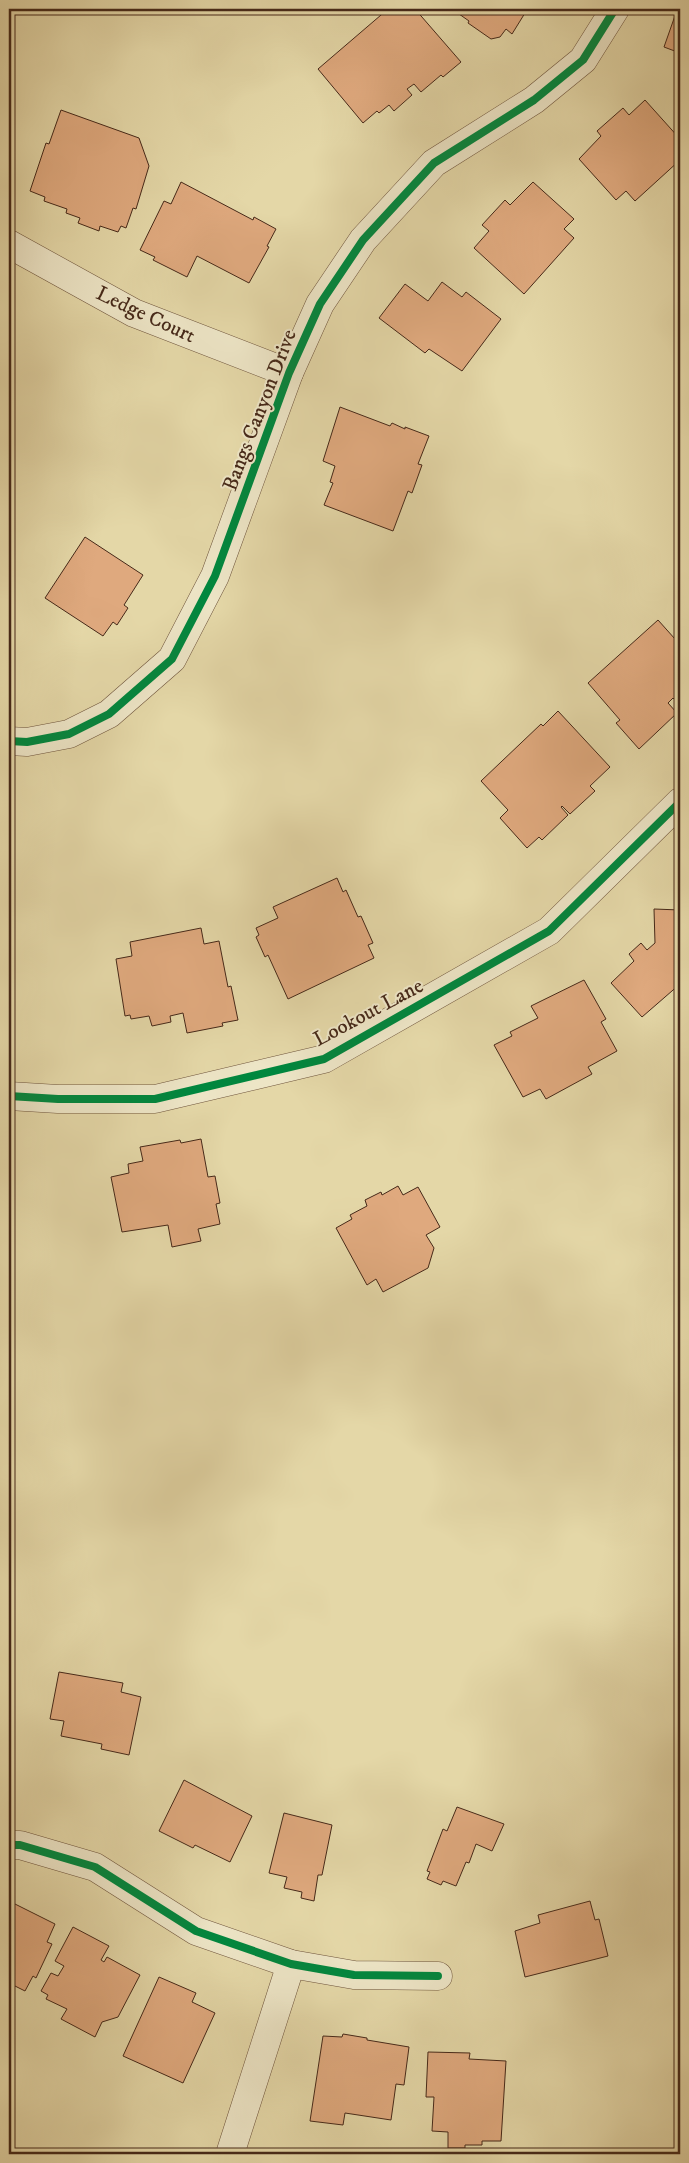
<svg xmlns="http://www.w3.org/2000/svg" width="689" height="2163" font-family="'IM FELL DW Pica',serif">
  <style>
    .building { fill: #dfa97e; stroke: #462919 }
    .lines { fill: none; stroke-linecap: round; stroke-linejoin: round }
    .minor-casing { stroke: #6e543c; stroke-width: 29 }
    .minor { stroke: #ede5c6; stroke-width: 28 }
    .cycleway-casing { stroke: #ede5c6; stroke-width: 11 }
    .cycleway { stroke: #00873e; stroke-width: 8 }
    .labels { text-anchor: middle; stroke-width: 4; stroke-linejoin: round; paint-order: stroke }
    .street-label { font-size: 21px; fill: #462919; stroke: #ede5c6 }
  </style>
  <rect width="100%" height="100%" fill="#e4d7a7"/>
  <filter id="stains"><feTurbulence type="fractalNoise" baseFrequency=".004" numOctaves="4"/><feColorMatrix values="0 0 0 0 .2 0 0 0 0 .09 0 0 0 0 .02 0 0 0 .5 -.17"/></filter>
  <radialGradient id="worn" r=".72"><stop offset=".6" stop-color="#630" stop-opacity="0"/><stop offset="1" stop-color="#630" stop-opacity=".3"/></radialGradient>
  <g class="building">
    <path d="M388,9h27l46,53 -18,15 -2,-2 -20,17 -7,-8 -7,5 5,6 -18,16 -5,-6 -10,8 -2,-2 -14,12 -45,-54z"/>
    <path d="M452,9h71l-1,2 3,2 -13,21 -6,-5 -6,8 -9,2 -23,-16 1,-2z"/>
    <path d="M677,10l3,1v42l-16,-6z"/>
    <path d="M645,100l35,39v21l-45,41 -9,-10 -10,9 -37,-41 22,-23 -4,-5 26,-23 6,7z"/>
    <path d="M61,110l78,28 10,28 -13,43 -3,-1 -7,20 -5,-2 -3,6 -18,-6 -1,5 -21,-8 2,-5 -14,-5 1,-4 -23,-8 1,-4 -15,-6 16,-48 3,1z"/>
    <path d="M181,182l72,38 1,-3 22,12 -9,17 2,1 -20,36 -52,-27 -10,21 -34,-17 2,-3 -15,-7 24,-49 7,3z"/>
    <path d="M533,182l41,37 -10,10 10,9 -50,56 -50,-46 15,-17 -7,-6 23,-25 5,5z"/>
    <path d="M442,282l20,15 4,-5 35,27 -39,52 -33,-22 -4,4 -46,-35 26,-34 23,17z"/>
    <path d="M340,407l50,19 2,-3 13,6v-2l24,9 -11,28 4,1 -10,28 -4,-2 -15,40 -69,-26 9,-22 -3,-1 5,-16 -12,-5z"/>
    <path d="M85,537l58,38 -19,30 4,3 -11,17 -4,-3 -10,14 -58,-38z"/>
    <path d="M658,620l17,19 2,-2 3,4v56l-4,4 -3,-3 -5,5 9,10 -38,36 -23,-26 4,-3 -32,-37z"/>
    <path d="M558,711l52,56 -20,19 5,5 -25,23 -8,-8 -1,1 7,8 -26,25 -3,-3 -12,11 -27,-30 8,-8 -27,-29 60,-57 2,2z"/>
    <path d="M337,878l6,14 3,-2 12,27 3,-1 12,27 -5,2 6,13 -86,41 -20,-44 -3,2 -9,-20 3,-2 -3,-7 22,-10 -5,-11z"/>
    <path d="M654,909l26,1v74l-38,33 -31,-34 23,-22 -5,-7 12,-11 6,7 8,-7z"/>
    <path d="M201,928l3,16 15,-3 9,46 3,-1 7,34 -16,3 1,3 -36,7 -4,-20 -13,3 1,6 -19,4 -3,-10 -18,3 -1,-4 -5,1 -9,-57 16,-3 -2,-14z"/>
    <path d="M584,980l22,39 -5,3 16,29 -29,16 4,7 -46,25 -6,-10 -17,8 -29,-52 18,-9 -2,-4 28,-14 -7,-12z"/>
    <path d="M201,1139l7,38 7,-1 5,27 -4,1 4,20 -22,5 3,12 -29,6 -4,-22 -46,7 -11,-55 18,-4 -1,-9 15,-3 -3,-14 40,-7 1,3z"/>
    <path d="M398,1186l5,9 15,-8 22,40 -14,8 8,13 -6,20 -45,24 -7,-13 -9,6 -31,-57 16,-9 -2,-4 17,-9 -2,-6 16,-8 1,3z"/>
    <path d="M59,1672l64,11 -2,9 20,5 -12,58 -28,-6 1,-5 -41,-8 3,-15 -14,-2z"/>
    <path d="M184,1780l68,36 -22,46 -35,-17 -2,3 -34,-17z"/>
    <path d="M457,1807l47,17 -12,27 -16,-7 -7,19 -3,-1 -10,24 -13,-5 -2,4 -14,-6 3,-7 -3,-1 16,-42 4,2z"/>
    <path d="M284,1813l48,12 -10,50h-4l-4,26 -13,-3 1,-6 -18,-4 3,-11 -18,-4z"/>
    <path d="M9,1901l46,23 -8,18 5,2 -16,34 -3,-2 -8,15 -16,-8z"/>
    <path d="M590,1901l5,19 4,-1 9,37 -83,21 -10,-46 25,-8 -2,-8z"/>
    <path d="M73,1927l36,19 -8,14 3,2 3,-5 33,18 -22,42 -16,5 -7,15 -34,-18 6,-10 -21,-10 2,-4 -7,-4 10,-18 7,3 6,-10 -9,-5z"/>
    <path d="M159,1977l37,16 -4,9 23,11 -32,70 -60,-27z"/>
    <path d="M343,2034l24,4v2l42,7 -5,38 -8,-1 -5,36 -46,-7 -2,12 -33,-4 13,-85 19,1z"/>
    <path d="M428,2052l42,1 -1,6 37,2 -5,80h-19v4h-17v3h-17v-16l-16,-1 2,-34h-8z"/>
  </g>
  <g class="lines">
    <defs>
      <g id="minor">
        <path d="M9,244l125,69 155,60"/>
        <path d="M9,741l18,1 42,-8 40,-20 63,-55 43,-83 74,-203 31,-69 43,-64 71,-77 100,-63 49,-40 32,-51"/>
        <path d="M9,1096l49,3h97l169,-40 225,-128 131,-129"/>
        <path d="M9,1845h11l75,22 101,64 95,33 63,11 84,1"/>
        <path d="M230,2154l61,-190"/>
      </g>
    </defs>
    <use href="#minor" class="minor-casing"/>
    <use href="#minor" class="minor"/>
    <defs>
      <g id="cycleway">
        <path d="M9,741l18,1 42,-8 40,-20 63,-55 43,-83 74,-203 31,-69 43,-64 71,-77 100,-63 49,-40 32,-51"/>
        <path d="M9,1096l49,3h97l169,-40 225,-128 131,-129"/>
        <path d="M9,1845h11l75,22 101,64 95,33 63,11 84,1"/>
      </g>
    </defs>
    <use href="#cycleway" class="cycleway-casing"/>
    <use href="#cycleway" class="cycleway"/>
  </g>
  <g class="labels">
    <g class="street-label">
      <text transform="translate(146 314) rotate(25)" y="7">Ledge Court</text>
      <text transform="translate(259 410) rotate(-69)" y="7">Bangs Canyon Drive</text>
      <text transform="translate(368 1012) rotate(-28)" y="7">Lookout Lane</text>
    </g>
  </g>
  <rect width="689" height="2163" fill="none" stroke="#e4d7a7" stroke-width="30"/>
  <rect x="10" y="10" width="669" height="2143" fill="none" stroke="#462919" stroke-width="2.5"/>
  <rect x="15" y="15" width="659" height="2133" fill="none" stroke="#462919"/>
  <rect width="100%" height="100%" filter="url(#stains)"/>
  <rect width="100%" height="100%" fill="url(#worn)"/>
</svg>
